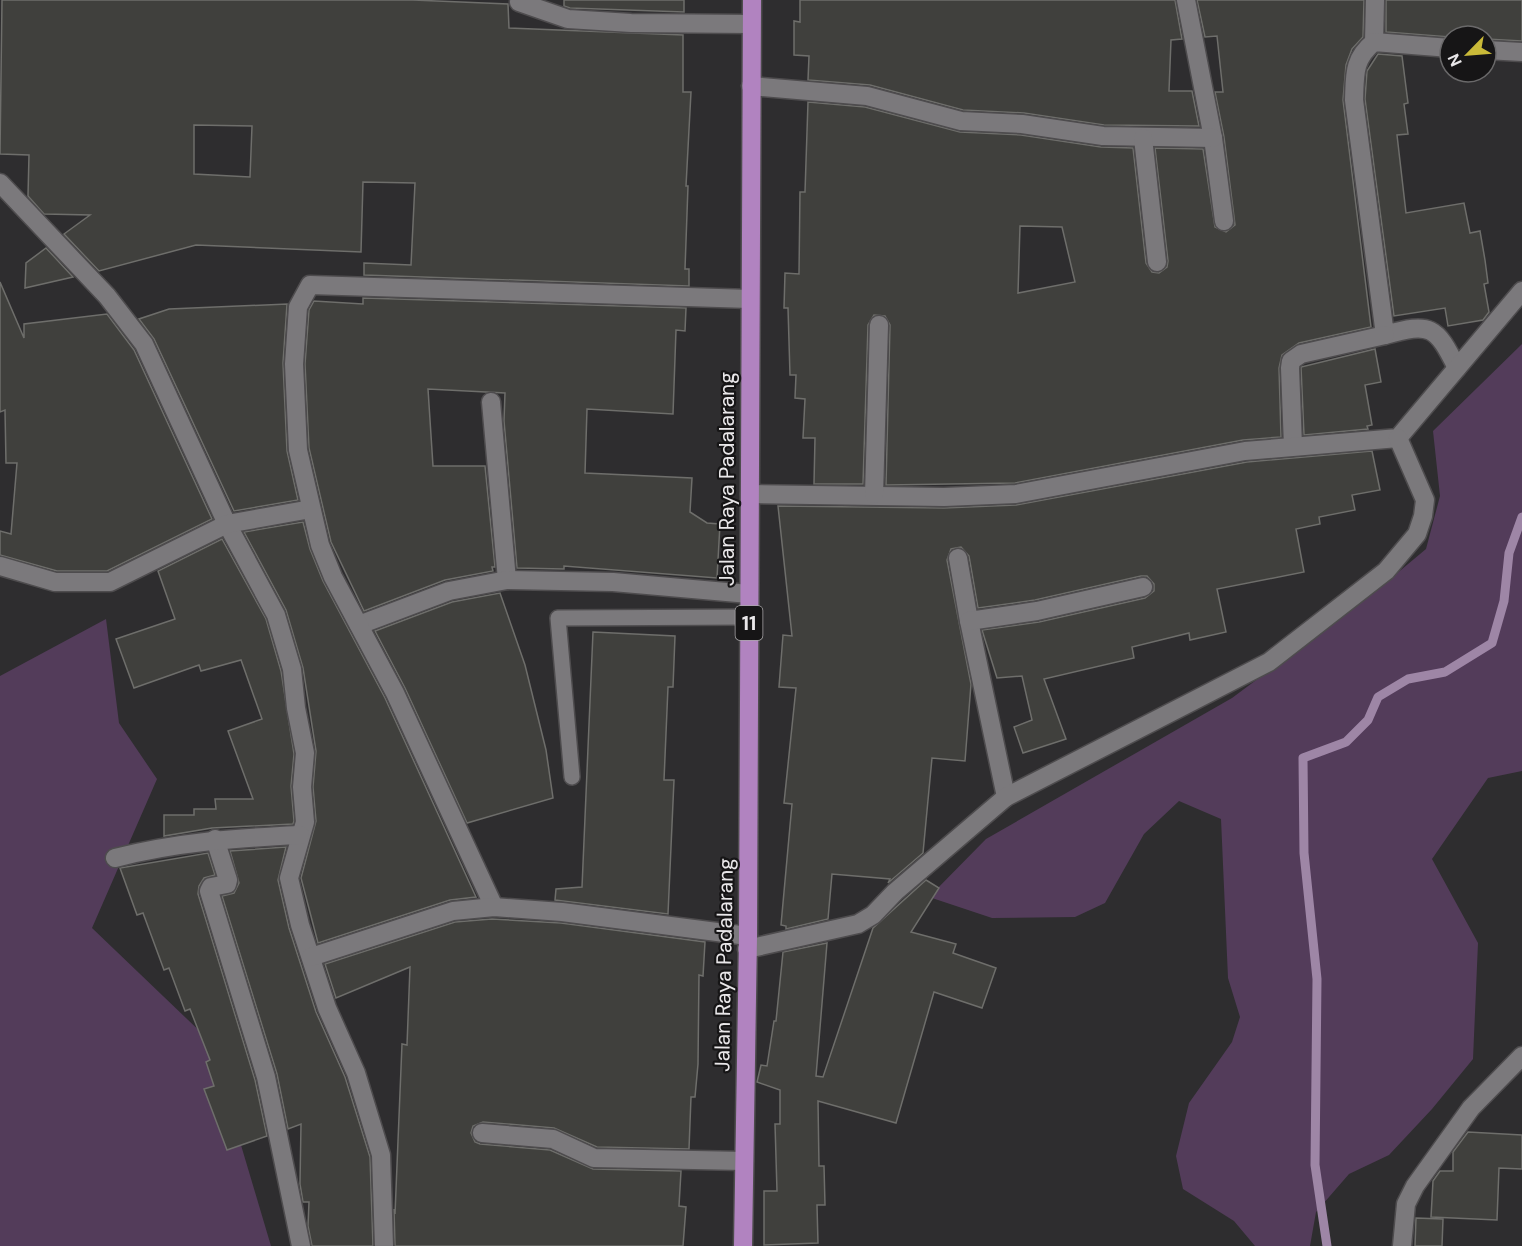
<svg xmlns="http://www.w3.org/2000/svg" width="1522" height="1246" font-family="'DM Sans',sans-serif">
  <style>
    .green { fill: #533c5a }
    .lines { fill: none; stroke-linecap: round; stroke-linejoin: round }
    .stream { stroke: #9e86a6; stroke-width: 9 }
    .building { fill: #40403d; stroke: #6e6e6b; stroke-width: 1.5; fill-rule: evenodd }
    .lane-casing { stroke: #4e4c4e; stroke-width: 18 }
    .street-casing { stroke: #4e4c4e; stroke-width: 21 }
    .highway-casing { stroke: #4e4c4e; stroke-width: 21 }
    .lane { stroke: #7b797c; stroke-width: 15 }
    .street { stroke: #7b797c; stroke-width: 18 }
    .highway { stroke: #b183c0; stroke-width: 18 }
    .labels { text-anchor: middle; stroke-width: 4.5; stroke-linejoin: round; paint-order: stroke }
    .shield { fill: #161516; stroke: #aaa8aa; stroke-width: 1.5 }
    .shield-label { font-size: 20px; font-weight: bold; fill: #e9e7e9 }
    .street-label { font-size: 21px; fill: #e9e7e9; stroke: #161516 }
  </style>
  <rect width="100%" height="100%" fill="#2e2d2f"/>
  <g class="green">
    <path d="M1522,344v427l-34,7 -56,81 46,84 -5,116 -41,50 -43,46 -40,19 -33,38 -6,34h-55l-21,-25 -51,-32 -7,-33 13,-53 43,-61 8,-25 -12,-39 -7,-159 -42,-18 -35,33 -39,69 -30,14 -83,1 -63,-21 57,-58 246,-141 139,-103 55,-46 14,-53 -7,-65z"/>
    <path d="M106,619l13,104 38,56 -65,149 118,113 61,205h-271v-570z"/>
  </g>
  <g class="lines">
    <path class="stream" d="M1327,1246l-12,-81 2,-186 -13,-126 -1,-95 43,-16 22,-22 10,-23 30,-18 37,-7 47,-29 12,-42 5,-48 13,-36"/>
  </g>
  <g class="building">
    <path d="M2,0h411l95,4 1,24 174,7v57h8l-5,94h2l-3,83h4v17l-325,-11v-12l47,2 4,-82 -52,-1 -2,70 -165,-7 -97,26 -35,-37 26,-19 -46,-1 -16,-18 1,-41 -29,-1zM194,125l58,1 -2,51 -56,-3z"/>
    <path d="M564,0h120v12l-114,-4 -6,-2z"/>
    <path d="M800,0h375l7,39 -11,1 -2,51h23l7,35 -95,-1 -80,-12 -61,-3 -93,-25 -62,-5 1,-24 -15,-1v-34l6,1z"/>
    <path d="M1197,0h167l-1,37 -11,12 -6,16 -3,35 28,227 -72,16 -17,12 -3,13 2,69 -38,3 -228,43 -129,2 4,-160 -5,-9 -11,-1 -6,10 -5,159h-49l1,-46h-12l2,-39 -10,-1 1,-23h-6l-2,-67h-4l1,-35 14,1 1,-82h5l3,-90 57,5 95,25 61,3 80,12 32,1 13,115 6,9 7,1 8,-6 1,-6 -13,-113 48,1 12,78 11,5 9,-7 -11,-88 -9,-45h8l-6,-56 -12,1zM1020,226l42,1 13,55 -57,11z"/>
    <path d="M1386,0h136v41l-36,-2v-3l-36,1 -64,-5z"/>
    <path d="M1378,54l24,2 6,47 -4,1 4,30 -11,1 9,78 58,-10 6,30 10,-2 5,29 3,23 -4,1 5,28 -6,8 -35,6 -3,-18 -51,8 -29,-217 2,-28z"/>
    <path d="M46,248l27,29 -48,11 1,-25z"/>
    <path d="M0,282l24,56v-14l83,-10 27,36 78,169 -105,52h-50l-57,-16v-24l11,3 6,-71h-11l-1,-53 -5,2z"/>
    <path d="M363,298l323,10 -1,23 -9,-1 -3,84 -86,-5 -2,64 107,5 -2,34 17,11 13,1 -3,54 -153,-12v3l-47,-1 -13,-147 1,-28 -77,-4 5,77h52l10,101h-3l1,4 -48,9 -81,31 -33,-69 -22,-94 -4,-84 4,-54 5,-9 49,3z"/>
    <path d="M287,304l-4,59 4,88 11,49 -64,11 -80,-172 -15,-20 30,-10z"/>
    <path d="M1375,349l6,33 -16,3 7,40 -5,1 1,3 -64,6 -3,-68z"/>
    <path d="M1372,451l8,39 -28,5 3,15 -36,7 1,7 -24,5 8,43 -87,17 9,43 -36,8 -1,-7 -57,14 2,11 -90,21 22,60 -43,14 -9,-26 18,-7 -10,-44 -25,2 -15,-48 57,-8 106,-24 9,-7v-7l-7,-8h-6l-106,24 -57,8 -9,-52 -8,-9 -10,2 -4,11 24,124 -6,77 -33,-3 -9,95 -35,30 2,-4 -58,-5 -4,45 -42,10v-3l-5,-1 11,-121 -8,-1 12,-115 -17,-1 4,-52 9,1 -14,-130 166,2 72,-3 231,-43z"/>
    <path d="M303,522l7,27 13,32 62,117 91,199 -26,3 -132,43 -17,-65 15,-57 -3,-34 3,-36 -13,-83 -17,-58 -42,-78z"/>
    <path d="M222,539l44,80 15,52 13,83 -3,32 3,35 -1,3 -81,4 -48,8v-21h30v-6h22l-1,-10h38l-25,-68 34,-12 -21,-59 -40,11 -2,-6 -65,23 -18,-49 59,-20 -17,-48z"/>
    <path d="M500,593l25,72 21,85 7,48 -86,25 -62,-135 -30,-57 77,-29z"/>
    <path d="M593,632l82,4 -2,51h-5l-4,93h10l-6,134 -113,-14 1,-11 26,-2z"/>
    <path d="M286,847l-8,33 11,48 27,84 29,65 25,80 3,89h-61l-4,-20 1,-24h-6l-3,-18 1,-60 -13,5 -11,-55 -55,-178 12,-3 5,-10 -9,-32z"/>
    <path d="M208,853l7,22 -11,3 -5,8 -1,8 57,186 12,56 -40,14 -23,-61 10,-3 -8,-24 4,-2 -20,-51 -5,2 -16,-43 -5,2 -21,-57 -6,2 -17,-47z"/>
    <path d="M926,880l13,8 -28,44 45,12 -3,9 43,15 -14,40 -48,-16 -38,131 -78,-22 1,65h5l1,39h-8l1,38 -54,2v-54h13l-2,-67h5v-34l-23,-8 4,-17 6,1 7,-45h2l7,-69 44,-9 -11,133 7,1 50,-149z"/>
    <path d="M492,919l69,4 144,19 -2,34 -4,-1 -1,89 -3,33h-4l-2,52 -92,-2 -43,-19 -71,-6 -10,4 -2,7 4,9 5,2 70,6 43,19 88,2 -2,35 7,1 -3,39h-288l-1,-37 1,5 7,-170 5,1 3,-78 -74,31 -11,-34 130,-42z"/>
    <path d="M1468,1132l54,3v34l-23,-1 -2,52 -66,-3 2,-36 7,-10h13v-19z"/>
    <path d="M1416,1218l27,1 -1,27h-27z"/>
  </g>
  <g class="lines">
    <defs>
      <path id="lane" d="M572,777l-14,-159 191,-1"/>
      <g id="street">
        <path d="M1186,0l27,138 11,83"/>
        <path d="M519,2l49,17 63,4 120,1"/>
        <path d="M1374,42l1,-42"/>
        <path d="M1450,48l-76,-6c-21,17 -19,33 -20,58l31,235c46,-13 51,-9 72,33"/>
        <path d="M1486,50l36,2"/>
        <path d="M751,86l116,10 94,25 61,3 81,12 110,2"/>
        <path d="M1143,138l14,124"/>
        <path d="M0,183l107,113 37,48 83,180 49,91 16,54 4,39 9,45 -3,34 3,35 -16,56 11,47 27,83 29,65 25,82 3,91"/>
        <path d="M491,402l16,178"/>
        <path d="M1293,446l-3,-78 1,-7 10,-7 84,-19"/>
        <path d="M750,494l194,3 72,-3 229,-43 153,-13 124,-147"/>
        <path d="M874,494l5,-169"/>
        <path d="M958,558l11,63 37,176"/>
        <path d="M0,566l55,16h55l117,-58 84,-15"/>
        <path d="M969,621l68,-10 106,-24"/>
        <path d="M359,625l90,-34 58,-11 106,2 136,12"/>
        <path d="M215,839l13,41 -1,4 -16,3 -2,4 57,186 35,169"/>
        <path d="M115,858c62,-16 122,-20 185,-23"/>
        <path d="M494,907l-99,-214 -62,-116 -13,-32 -22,-95 -4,-86 4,-57 12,-22 440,14"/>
        <path d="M747,949l111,-25 15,-9 22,-23 111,-95 263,-135 117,-91 31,-37 6,-18 2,-16 -27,-62"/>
        <path d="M311,957l142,-46 41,-4 68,5 186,24"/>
        <path d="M482,1133l71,6 41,19 150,3"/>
        <path d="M1402,1246l4,-42 9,-18 56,-78 51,-52"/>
      </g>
      <path id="highway" d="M743,1246l5,-310 4,-936"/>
    </defs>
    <use href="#lane" class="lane-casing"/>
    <use href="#street" class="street-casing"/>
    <use href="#highway" class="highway-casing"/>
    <use href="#lane" class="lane"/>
    <use href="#street" class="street"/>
    <use href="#highway" class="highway"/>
  </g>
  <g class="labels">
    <rect class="shield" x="735.5" y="606" width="27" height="34" rx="4.5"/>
    <g class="shield-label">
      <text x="749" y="630">11</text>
    </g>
    <g class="street-label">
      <text transform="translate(727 479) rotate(-90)" y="7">Jalan Raya Padalarang</text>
      <text transform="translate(724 965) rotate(-89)" y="7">Jalan Raya Padalarang</text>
    </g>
  </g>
  <g transform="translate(1468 54) rotate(245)"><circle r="28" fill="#161516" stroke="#6a696a" stroke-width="1.5"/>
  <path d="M0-4.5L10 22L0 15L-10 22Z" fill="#caba39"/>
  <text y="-9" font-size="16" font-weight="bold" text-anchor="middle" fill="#e9e7e9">N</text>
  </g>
</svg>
